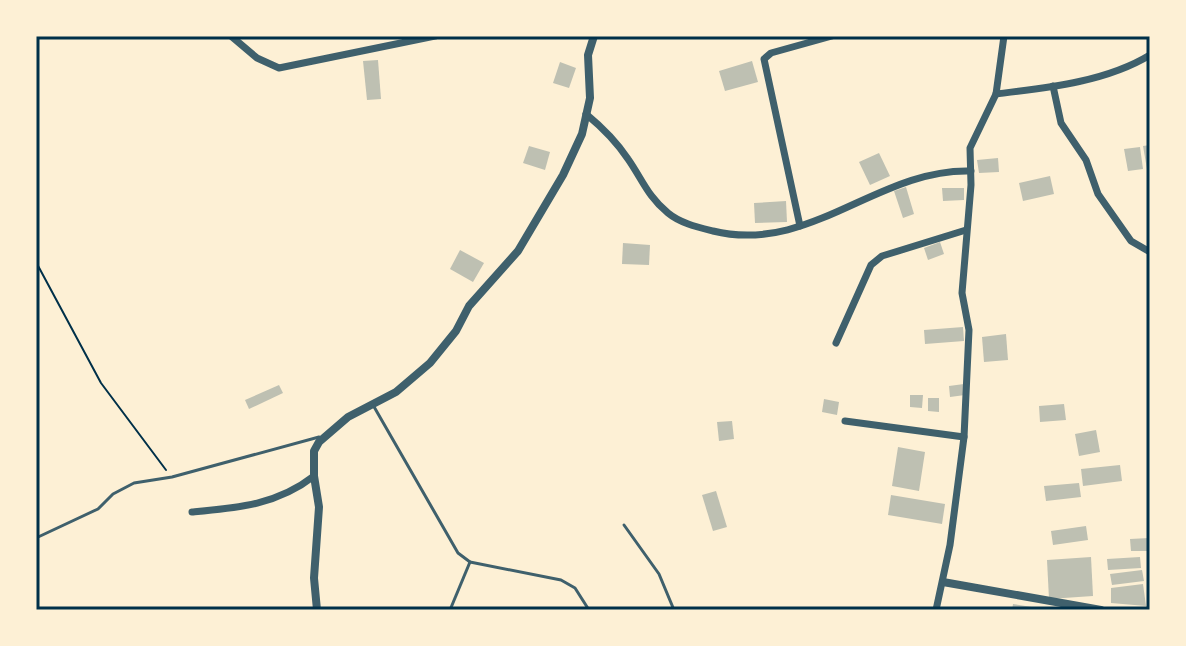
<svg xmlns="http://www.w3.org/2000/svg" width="1186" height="646" font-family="'Roboto Condensed',sans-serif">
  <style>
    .building { fill: #bec0b2 }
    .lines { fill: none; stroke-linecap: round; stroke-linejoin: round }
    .path { stroke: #003049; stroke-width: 2 }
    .service { stroke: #3f606c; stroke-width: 3 }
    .minor { stroke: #3f606c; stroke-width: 7 }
    .tertiary { stroke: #3f606c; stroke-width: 8 }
    .neatline { fill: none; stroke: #003049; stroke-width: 3 }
  </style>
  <rect width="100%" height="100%" fill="#fdf0d5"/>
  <g class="building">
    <path d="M378,60l3,39 -14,1 -4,-39z"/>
    <path d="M752,61l6,21 -33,9 -6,-20z"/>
    <path d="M560,62l16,6 -7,20 -16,-5z"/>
    <path d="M1150,145v30h-2l-5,-29z"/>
    <path d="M529,146l21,6 -5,18 -22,-7z"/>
    <path d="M1140,147l3,22 -15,2 -4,-22z"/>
    <path d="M879,153l11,23 -20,9 -11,-23z"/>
    <path d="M998,158l1,14 -20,1 -2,-13z"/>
    <path d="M1050,176l4,18 -31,7 -4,-18z"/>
    <path d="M906,187l8,27 -11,4 -9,-27z"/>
    <path d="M942,188h22v12l-21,1z"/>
    <path d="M786,201l1,21 -32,1 -1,-20z"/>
    <path d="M940,242l4,12 -16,6 -4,-12z"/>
    <path d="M623,243l27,2 -1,20 -27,-1z"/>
    <path d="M460,250l24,13 -11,19 -23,-13z"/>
    <path d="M963,327l1,14 -39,3 -1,-14z"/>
    <path d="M1006,334l2,26 -24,2 -2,-25z"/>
    <path d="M964,384l1,11 -15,2 -1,-11z"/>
    <path d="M279,385l4,8 -34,16 -4,-9z"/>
    <path d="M910,395h13l-1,13 -12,-1z"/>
    <path d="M928,398h11v14l-11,-1z"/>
    <path d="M824,399l15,3 -2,13 -15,-3z"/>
    <path d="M1064,404l2,16 -26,2 -1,-16z"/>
    <path d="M732,421l2,18 -15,2 -2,-19z"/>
    <path d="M1096,430l4,22 -21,4 -4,-22z"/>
    <path d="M898,447l27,5 -6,39 -27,-5z"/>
    <path d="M1120,465l2,16 -39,5 -2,-17z"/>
    <path d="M1079,483l2,14 -35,4 -2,-15z"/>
    <path d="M716,491l11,36 -14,4 -11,-36z"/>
    <path d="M891,495l54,9 -3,20 -54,-9z"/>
    <path d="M1086,526l2,14 -35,5 -2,-14z"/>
    <path d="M1149,538v13h-18l-1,-12z"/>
    <path d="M1091,557l2,39 -44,3 -2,-39z"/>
    <path d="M1140,557l1,11 -33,2 -1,-11z"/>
    <path d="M1142,570l2,11 -32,4 -2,-11z"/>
    <path d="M1143,584l3,22 -35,-3v-15z"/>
    <path d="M1013,604l25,4v2h-26z"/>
  </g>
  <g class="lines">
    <path class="path" d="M36,262l65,121 65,87"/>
    <g class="service">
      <path d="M373,405l85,148 12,9 91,18 14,8 14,22"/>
      <path d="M624,525l35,49 15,36"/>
      <path d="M36,538l62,-29 15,-15 21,-11 38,-6 147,-40"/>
      <path d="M450,610l20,-48"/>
    </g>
    <g class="minor">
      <path d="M231,36l26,22 22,10 156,-32"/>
      <path d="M1053,86l8,37 25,37 12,34 33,47 19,11"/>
      <path d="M996,94c50,-6 110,-12 154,-39"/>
      <path d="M586,114c17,14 30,27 42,45 14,20 20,38 40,54 12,10 29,14 45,18 97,24 165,-63 258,-60"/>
      <path d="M800,226l-36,-167 7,-6 61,-17"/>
      <path d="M836,343l35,-78 11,-9 84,-26"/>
      <path d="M845,421l119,16"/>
      <path d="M192,512c45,-4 85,-7 122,-36"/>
      <path d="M936,610l14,-65 14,-108 5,-107 -7,-37 9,-108 -1,-37 26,-54 8,-58"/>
    </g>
    <g class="tertiary">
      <path d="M943,582l158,28"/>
      <path d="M317,610l-3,-32 5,-71 -5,-31v-25l5,-9 29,-25 48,-25 34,-29 26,-32 13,-25 49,-55 45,-76 19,-41 8,-36 -2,-43 6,-19"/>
    </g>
  </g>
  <rect width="1186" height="646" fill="none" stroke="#fdf0d5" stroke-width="76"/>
  <rect x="38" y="38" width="1110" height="570" class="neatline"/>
</svg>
